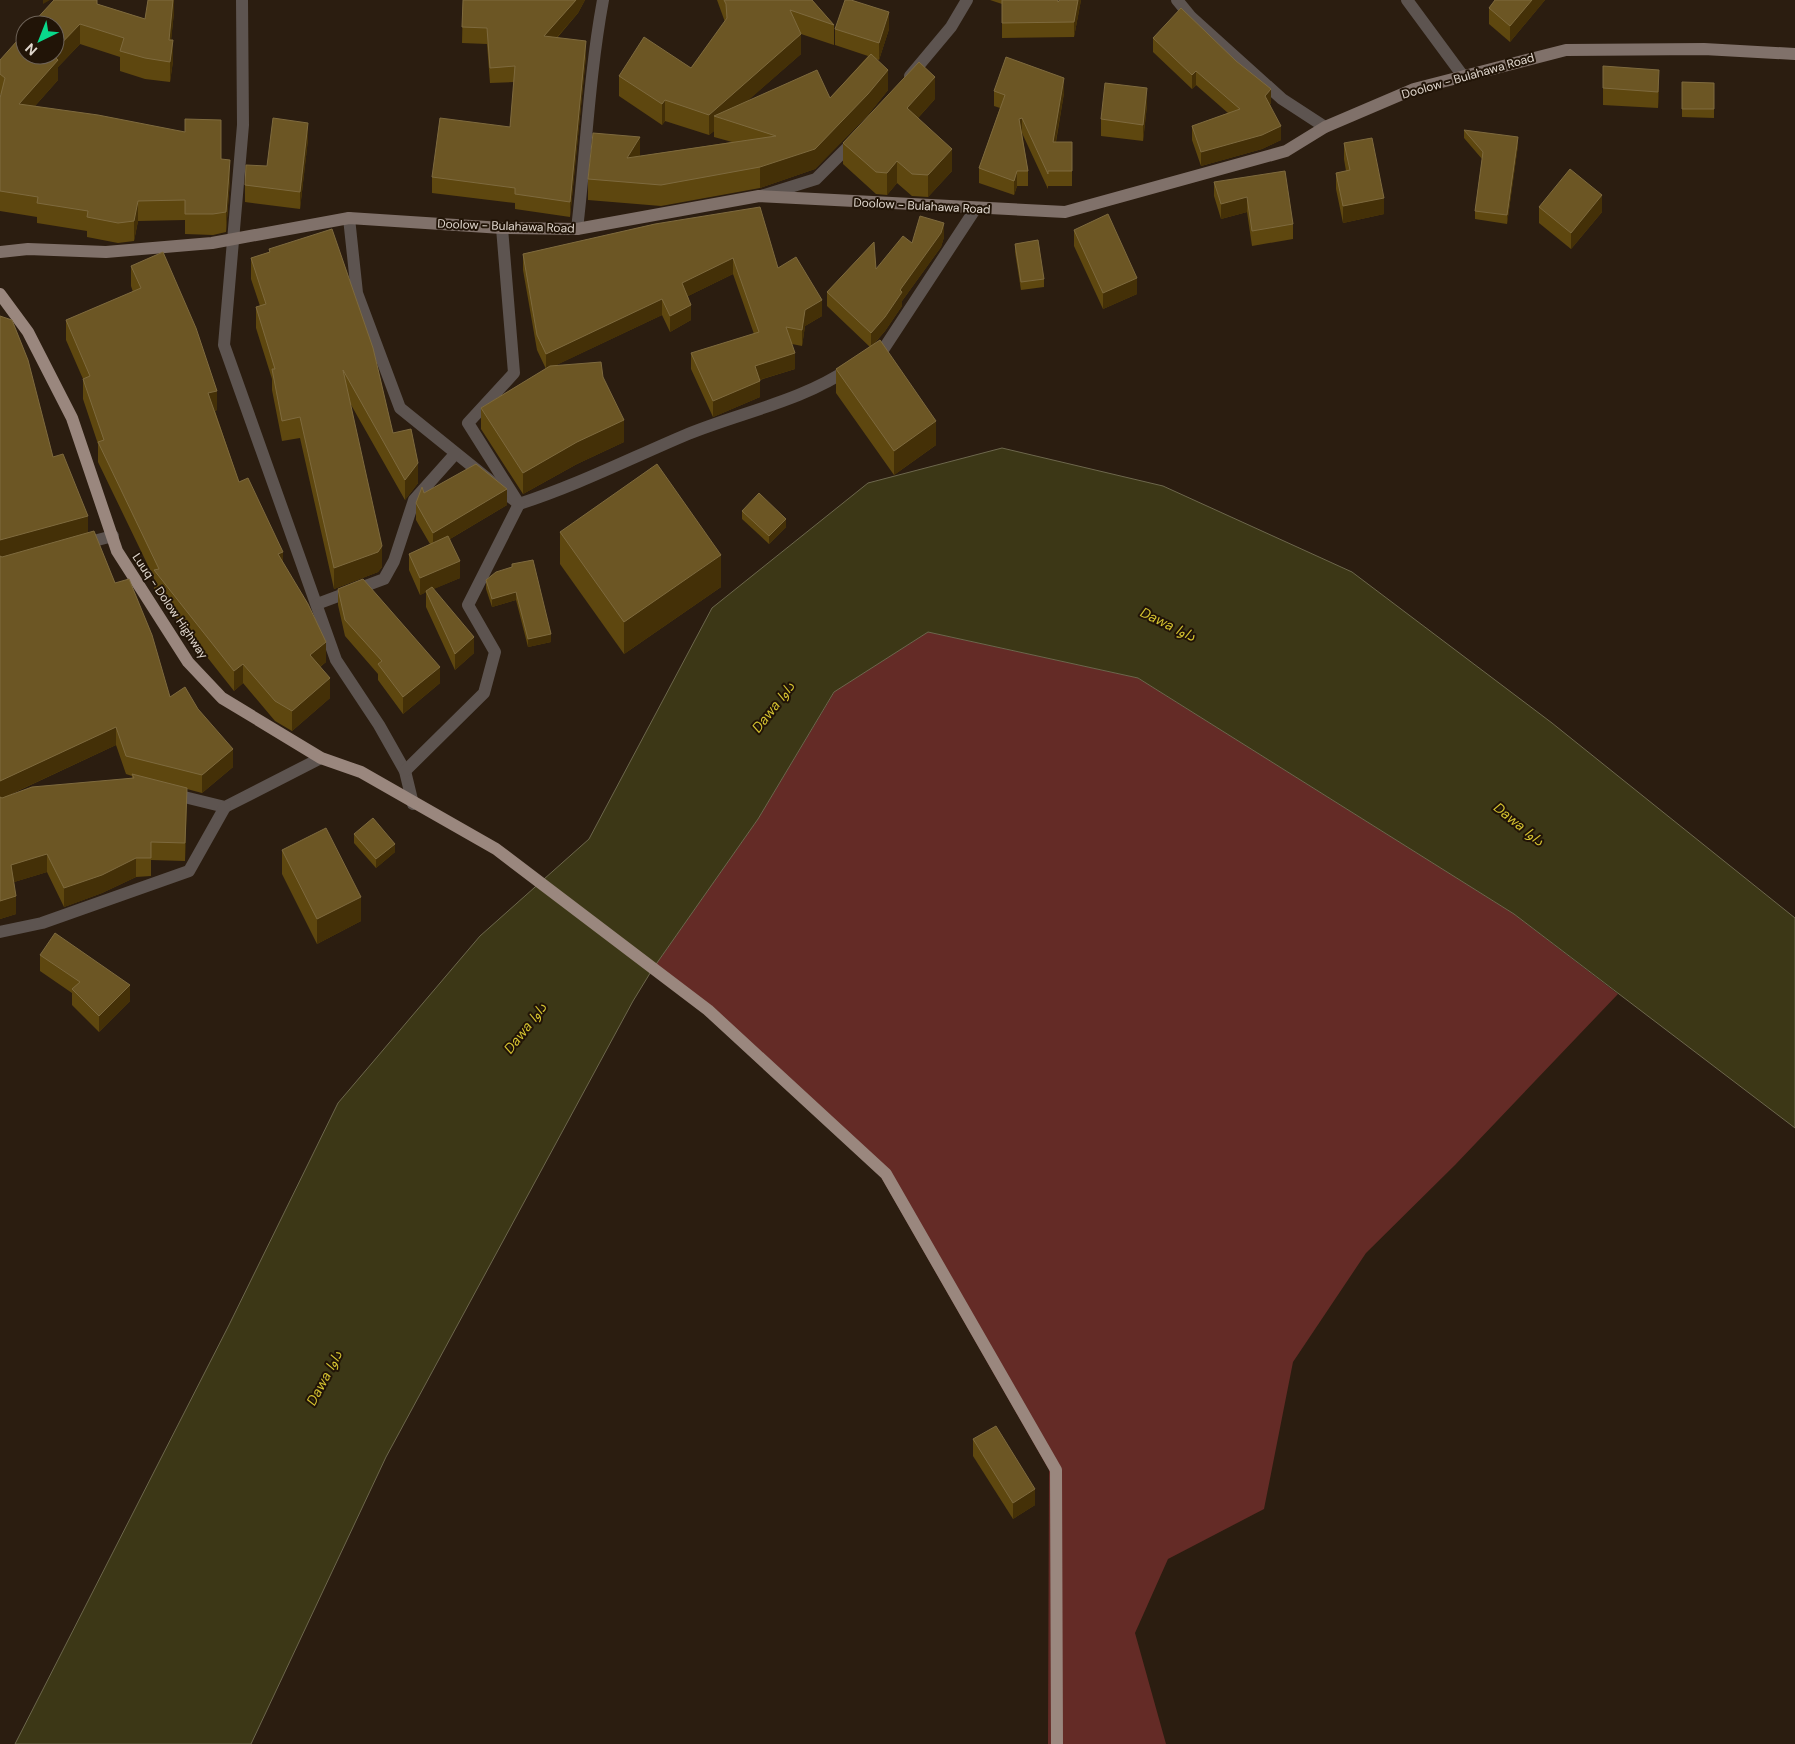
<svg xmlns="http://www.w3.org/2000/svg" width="1795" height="1744" font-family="'DM Sans','Noto Sans Arabic',sans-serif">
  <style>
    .green { fill: #642b26 }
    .water { fill: #3c3716; stroke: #6d674d }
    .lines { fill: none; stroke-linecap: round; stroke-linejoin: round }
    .minor { stroke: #5d5450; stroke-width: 12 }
    .secondary { stroke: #80716a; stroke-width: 12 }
    .primary { stroke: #9a877e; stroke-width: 12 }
    .wall { fill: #5e470f; fill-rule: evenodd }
    .shaded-wall { fill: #443007 }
    .building { fill: #6c5624; stroke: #7e6a3e }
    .labels { text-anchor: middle; stroke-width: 4; stroke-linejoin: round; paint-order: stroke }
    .street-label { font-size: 12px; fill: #e0d7ce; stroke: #211407 }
    .water-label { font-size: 14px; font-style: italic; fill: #d5c330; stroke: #211407 }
  </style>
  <rect width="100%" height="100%" fill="#2b1d10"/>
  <path class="green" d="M928,632l210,46 376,236 104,80 -163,171 -89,88 -73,109 -29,147 -96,50 -33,74 31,111h-118l1,-274 -168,-293 -175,-166 -54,-41 106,-151 77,-128z"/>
  <path class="water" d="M1002,448l161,38 189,86 200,151 243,195v210l-281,-214 -376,-236 -210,-46 -94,60 -76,127 -106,151 -19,31 -247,456 -135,287h-236l214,-419 109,-222 142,-167 109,-97 123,-231 156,-125z"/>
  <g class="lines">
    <g class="minor">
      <path d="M242,0l1,125 -19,220 112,315 43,65 26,46 8,33"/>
      <path d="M1177,0l14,17 91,82 43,28"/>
      <path d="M1407,0l56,76"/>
      <path d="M910,76l41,-49 16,-27"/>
      <path d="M761,196l55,-17 39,-39"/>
      <path d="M349,218l8,75 43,115 119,96c59,-19 112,-46 169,-70 54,-22 114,-33 162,-66"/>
      <path d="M577,229c9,-76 12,-153 26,-229"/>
      <path d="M873,358l6,-2 97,-148"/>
      <path d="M82,544l31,-8"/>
      <path d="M317,604l67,-25 10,-18 20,-61 41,-46"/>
      <path d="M405,771l79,-78 11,-41 -27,-47 51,-101 -51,-81 46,-50 -12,-145"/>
      <path d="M172,794l53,13 96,-49"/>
      <path d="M0,932l42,-9 147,-52 36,-64"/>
    </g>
    <path class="secondary" d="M0,252l28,-3 78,3 106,-9 137,-25 153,10 75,1 182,-33 306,16 221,-61 39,-24 89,-38 152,-39 138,-1 91,5"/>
    <path class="primary" d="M0,294l28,38 44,86 45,133 71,111 34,36 99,60 40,14 135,77 212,161 178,164 170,296 1,274"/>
  </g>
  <g class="wall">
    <path d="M174,0v12l-3,28 2,21 -3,21 -25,-3 -25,-8v-14l-40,-13 -22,23v13l-23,26 186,53 9,21 -4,52 -13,3 -28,-1v-14l-47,1 -4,20 -16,2 -31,-6v-6l-50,-8v-6l-37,-6v-113l1,-3 -1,-1v-34l97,-56 48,15z"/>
    <path d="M463,0h122l-7,13 -21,25 29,18 -16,161 -55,-8v-6l-83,-10v-16l78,-50 4,-45 -24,1 -3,-39 -25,-1z"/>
    <path d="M717,0h95l22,25v20l-33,-11v20l-54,47 83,-3 38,-42 -33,-11v-16h54l-10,31 -3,-1 12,31 -20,25 -53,54 -55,19 -99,18 -73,-6v-21l52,-23 92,-14 -18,-5v-6l-5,4 -44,-14 -3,4 -43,-29v-20l72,-8 34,-46z"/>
    <path d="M990,0h68v2l2,-2h21l-7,37 -72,1v-34z"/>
    <path d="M1495,0h50l-35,42 -21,-18v-16z"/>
    <path d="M1153,38l118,65 -1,1 11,36 -19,9 -61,17 -9,-26v-14l36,-13 -32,-28 -4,4 -39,-37z"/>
    <path d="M1682,82l32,1v35l-32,-1z"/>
    <path d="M1659,87l-1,21 -55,-3v-17z"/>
    <path d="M994,91l70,2 -8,49h16v44h-24v3l-26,-56 6,38v15h-11l-3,9 -35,-12v-15l21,-60 -6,-2z"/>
    <path d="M935,99l-17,19 34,53 -24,26 -16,-1 -15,-13 -10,12 -11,-1 -33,-30v-21z"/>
    <path d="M1147,105l-4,36 -42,-5v-17z"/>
    <path d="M1464,130l54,15 -11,79 -32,-5v-8l7,-52 -18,-21z"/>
    <path d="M308,139l-8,70 -55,-7v-17l22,-19z"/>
    <path d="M1344,143l40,71 -41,9 -7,-34v-16l10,-2 -2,-12z"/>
    <path d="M1214,182l79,42v15l-41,7 -5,-34 -26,7 -7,-23z"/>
    <path d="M1539,207l63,5 -31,37 -32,-26z"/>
    <path d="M655,224l123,44 44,48 -17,10 -3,20 -10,-2 3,25 -35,11v17l-47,20 -22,-48v-16l63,-19 -21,-60 -45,22 3,24 -21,12 -8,-17 -108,51 49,11 21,65 -47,22 -54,30 -42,-65v-21l65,-39 -9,-19 -14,-80v-16z"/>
    <path d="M1074,230l63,64 -34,15 -29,-63z"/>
    <path d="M944,237l-3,10 -39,54v5l-17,25 -12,14 63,100 -42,30 -58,-82v-24l34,-22 -43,-41v-14l49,-23 36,-26z"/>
    <path d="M1015,244l29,35v8l-23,3 -6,-38z"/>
    <path d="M269,249l124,184 25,50 -13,17 -55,-97 32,164 -4,5 -44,17 -34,-151 -18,3 -10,-51v-11l-16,-51v-21l4,-1 -9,-27v-21l18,-6z"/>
    <path d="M131,266l86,144 -2,1 24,71 44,80 43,100 -6,5 10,31 -38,33 -17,-10 -32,-38 -9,8 -80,-101v-12l-56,-116v-18l-15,-45v-20l-17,-39v-20l67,-28 -2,-6z"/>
    <path d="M0,316l53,141 35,76 27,50 55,114 63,70 -31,26 -15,-4 -2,72 -34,-1v16l-15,1 -34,16 -38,14 -17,-35 -33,10 2,32 -16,5zM116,745l10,29 6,2v2l-127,19z"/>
    <path d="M424,493l83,12 -57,34 10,39 -27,11 41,64 -19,17 -29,-63v-15l-6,3 -11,-25v-16l21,-10 -14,-24v-17z"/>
    <path d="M742,511l44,16 -17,17 -27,-25z"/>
    <path d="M560,532l161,55 -97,67 -64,-90z"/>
    <path d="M512,564l39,78 -23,5 -12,-47 -24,7 -6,-18v-9l26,-13z"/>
    <path d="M338,589l102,94 -37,31 -25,-34v-6l-33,-38 -7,-31z"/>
    <path d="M354,834l41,18 -19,16 -22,-25z"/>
    <path d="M282,850l79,71 -44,23 -35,-70z"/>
    <path d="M40,955l90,46 -31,31 -27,-27v-12l-32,-22z"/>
    <path d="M973,1439l62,66 -22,14 -40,-63z"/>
  </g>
  <g class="shaded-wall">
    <path d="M43,0h7l-7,4z"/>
    <path d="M173,0h1v12l-5,48v-20z"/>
    <path d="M576,0h9l-7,13 -34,39v-16z"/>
    <path d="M1078,0h3l-7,37v-15z"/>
    <path d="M1532,0h13l-35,42v-16z"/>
    <path d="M889,12v17l-10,31v-17z"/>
    <path d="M80,24v20l-22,23v13l-39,44v-20l33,-49h3v-5z"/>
    <path d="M801,34v20l-75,66 -12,-4v15l-5,4v-20z"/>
    <path d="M173,40v21l-3,21v-20z"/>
    <path d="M586,41v15l-16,161v-15z"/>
    <path d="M888,70v20l-20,25 -53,54 -55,19v-21z"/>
    <path d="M1659,70v17l-1,21v-16z"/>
    <path d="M1196,71v14l-4,4v-14z"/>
    <path d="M935,77v22l-28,31v-22z"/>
    <path d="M1064,78v15l-11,64v-15z"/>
    <path d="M1147,88v17l-4,36v-16z"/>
    <path d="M1271,89v14l-6,7v-14z"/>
    <path d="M665,100v21l-3,4v-21z"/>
    <path d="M1022,118v15l-3,-14z"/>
    <path d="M308,123v16l-8,70v-17z"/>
    <path d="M1281,126v14l-19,9 -61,17v-14z"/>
    <path d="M640,137v21h-13z"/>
    <path d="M1518,137v8l-11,79v-9z"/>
    <path d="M952,149v22l-24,26v-22z"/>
    <path d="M230,160v20l-4,52v-20z"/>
    <path d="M897,161v22l-10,12v-22z"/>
    <path d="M1017,171v15l-3,9v-14z"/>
    <path d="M1602,195v17l-31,37v-16z"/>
    <path d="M1247,197v15l-26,7v-15z"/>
    <path d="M1384,198v16l-41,9v-17z"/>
    <path d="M138,201v20l-4,20v-20z"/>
    <path d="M944,223v14l-3,10 -39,54v5l-17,25 -14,16v-14l29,-43z"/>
    <path d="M733,258v16l-51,25v-16z"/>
    <path d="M1137,278v16l-34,15v-16z"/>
    <path d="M662,299v16l-116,55v-16z"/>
    <path d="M822,300v16l-17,10 -3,20v-16l3,-20z"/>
    <path d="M691,305v15l-21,12v-16z"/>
    <path d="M795,353v16l-40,12v-15z"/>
    <path d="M760,381v16l-47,20v-16z"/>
    <path d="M217,391v19l-9,3v-20z"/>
    <path d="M624,420v22l-47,22 -54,30v-21l54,-31z"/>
    <path d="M936,421v24l-42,30v-24z"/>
    <path d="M418,463v20l-13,17v-20z"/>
    <path d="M507,489v16l-74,44v-16z"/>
    <path d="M88,516v18l-88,25v-19z"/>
    <path d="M786,519v8l-17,17v-8z"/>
    <path d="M382,546v21l-4,5 -44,17v-21z"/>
    <path d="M283,552v20l-5,-18z"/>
    <path d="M721,555v32l-97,67v-32z"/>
    <path d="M460,561v17l-40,17v-17z"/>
    <path d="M516,592v8l-24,7v-8z"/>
    <path d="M551,634v8l-23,5v-8z"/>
    <path d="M474,637v16l-19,17v-16z"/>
    <path d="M326,642v20l-16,12v-19z"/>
    <path d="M243,664v19l-9,8v-20z"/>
    <path d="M440,667v16l-37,31v-17z"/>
    <path d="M330,678v20l-38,33v-20z"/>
    <path d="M116,727v18l-116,54v-18z"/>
    <path d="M233,749v18l-31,26v-18z"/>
    <path d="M187,788v18l-2,55v-18z"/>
    <path d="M395,844v8l-19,16v-9z"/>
    <path d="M47,854v18l-36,11v-18z"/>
    <path d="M136,858v19l-34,16 -38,14v-19z"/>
    <path d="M16,896v18l-16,5v-18z"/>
    <path d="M361,897v24l-44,23v-25z"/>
    <path d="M130,985v16l-31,31v-16z"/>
    <path d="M1035,1489v16l-22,14v-16z"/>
  </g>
  <g class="building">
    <path d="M54,0h43v4l48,15 3,-19h25l-4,40h4l-3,22 -25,-4 -25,-7 4,-13 -44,-14 -25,26v-25h-24z"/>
    <path d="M463,0h113l-32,36 42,5 -16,161 -55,-8v-6l-83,-11 8,-59 70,9 5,-61 -25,2 -3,-40 -25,-1z"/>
    <path d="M724,0h88l22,25 -44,-15 11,24 -92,81 -44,-15 -3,4 -43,-28 25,-39 47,31 36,-50 -1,-14z"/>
    <path d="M845,0h6l38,12 -10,31 -44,-14z"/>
    <path d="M1002,0h56v2l2,-2h18l-4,22 -72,1z"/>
    <path d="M1495,0h37l-22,26 -21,-18z"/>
    <path d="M1181,8l55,53 35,28 -6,7 16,30 -19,9 -61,17 -9,-26 48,-17 -44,-38 -4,4 -39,-37z"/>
    <path d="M25,32v23h28l5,5 -39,44 79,11 87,17v-13l36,1v39l9,1 -4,52 -13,2h-28v-14l-47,1 -4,20 -16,2 -31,-6 1,-6 -51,-8 1,-6 -38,-6v-93l5,-20 -5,-4v-14z"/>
    <path d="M871,54l17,16 -20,24 -53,55 -55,18 -99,18 -73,-6 5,-46 47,4 -13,21 149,-22 -62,-20 103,-46 13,28z"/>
    <path d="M1006,57l58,21 -11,64h19v29h-24v3l-26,-56 -3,1 9,52h-11l-3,10 -35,-13 26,-73 -11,-4z"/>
    <path d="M919,62l16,15 -28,31 45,41 -24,26 -16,-1 -15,-13 -10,12 -11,-1 -33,-29z"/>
    <path d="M1603,66l56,4 -1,22 -55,-4z"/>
    <path d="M1682,82l32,1v26h-32z"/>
    <path d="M1105,83l42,5 -4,37 -42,-6z"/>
    <path d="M273,118l35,5 -8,69 -55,-7 1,-20 21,1z"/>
    <path d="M1464,130l54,7 -11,78 -32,-4 8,-59z"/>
    <path d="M1372,138l12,60 -41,8 -7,-33 14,-3 -6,-27z"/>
    <path d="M1570,169l32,26 -31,38 -32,-26z"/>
    <path d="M1285,171l8,53 -41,7 -5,-34 -26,7 -7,-22z"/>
    <path d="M760,207l18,61 18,-11 26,43 -17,10 -3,20 -16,-3 9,26 -40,13 5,15 -47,20 -22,-48 68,-21 -26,-74 -51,25 9,22 -21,11 -8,-17 -116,55 -9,-19 -14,-81 132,-30z"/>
    <path d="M1108,214l29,64 -34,15 -29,-63z"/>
    <path d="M920,216l24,7 -3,10 -41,57 2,2 -17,25 -14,16 -44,-41 47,-50 2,27 27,-33 9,7z"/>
    <path d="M332,229l41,119 20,85 18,-4 7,34 -13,17 -62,-110 39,176 -4,6 -44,16 -34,-151 -18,4 -10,-52h3l-19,-62 10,-3 -15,-46 19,-6 -1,-3z"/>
    <path d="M1038,240l6,39 -23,3 -6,-38z"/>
    <path d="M163,252l33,76 21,63 -9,2 31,89 9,-4 35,74 -5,2 30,50 18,38 -16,13 20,23 -38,33 -17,-10 -32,-37 -9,7 -80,-101 5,-1 -61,-127 6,-2 -21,-61 7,-3 -24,-56 75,-32 -10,-22z"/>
    <path d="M0,316l12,4 16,40 25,97 10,-3 25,62 -88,24z"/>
    <path d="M880,340l56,81 -42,30 -58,-82z"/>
    <path d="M601,362l2,15 21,43 -47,22 -54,31 -42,-65 69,-42z"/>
    <path d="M476,464l31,25 -74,44 -17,-30 6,-16 2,6z"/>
    <path d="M657,464l64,91 -97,67 -64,-90z"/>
    <path d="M759,493l27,26 -17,17 -27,-25z"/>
    <path d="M94,531l21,52 14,-4 23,56 18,62 15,-10 13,22 35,40 -31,26 -76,-19 -10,-29 -116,54v-225l2,1z"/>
    <path d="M448,536l12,25 -40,17 -11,-24z"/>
    <path d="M533,560l18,74 -23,5 -12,-47 -24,7 -6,-19 10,-8 16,-5v-3z"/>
    <path d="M363,579l77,88 -37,30 -25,-33 4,-3 -37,-41 -7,-31z"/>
    <path d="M432,587l42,50 -19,17 -29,-63z"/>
    <path d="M132,774l55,14 -2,55 -34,-1v16h-15l-34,17 -38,13 -17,-34 -36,11 5,31 -16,5v-104l2,1 30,-11 102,-9z"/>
    <path d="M373,818l22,26 -19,15 -22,-25z"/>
    <path d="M326,828l35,69 -44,22 -35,-69z"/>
    <path d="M55,933l75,52 -31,31 -27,-27 8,-7 -40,-27z"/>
    <path d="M996,1426l39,63 -22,14 -40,-64z"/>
  </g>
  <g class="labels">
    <g class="street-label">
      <text transform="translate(1468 76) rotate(-16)" y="4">Doolow - Bulahawa Road</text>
      <text transform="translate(922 206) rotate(3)" y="4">Doolow - Bulahawa Road</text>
      <text transform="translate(506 226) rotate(2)" y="4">Doolow - Bulahawa Road</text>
      <text transform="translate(170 606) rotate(56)" y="4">Luuq - Dolow Highway</text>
    </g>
    <g class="water-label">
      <text transform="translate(1168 624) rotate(26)" y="5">Dawa داوا</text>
      <text transform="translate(773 707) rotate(-52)" y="5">Dawa داوا</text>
      <text transform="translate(1519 824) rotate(39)" y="5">Dawa داوا</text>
      <text transform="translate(525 1028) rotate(-52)" y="5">Dawa داوا</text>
      <text transform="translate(324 1378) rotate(-62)" y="5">Dawa داوا</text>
    </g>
  </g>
  <g transform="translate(40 40) rotate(223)"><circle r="24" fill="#211407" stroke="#6d6257"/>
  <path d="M0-4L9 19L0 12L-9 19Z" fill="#09d98b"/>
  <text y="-8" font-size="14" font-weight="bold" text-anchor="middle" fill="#e0d7ce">N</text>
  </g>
</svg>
